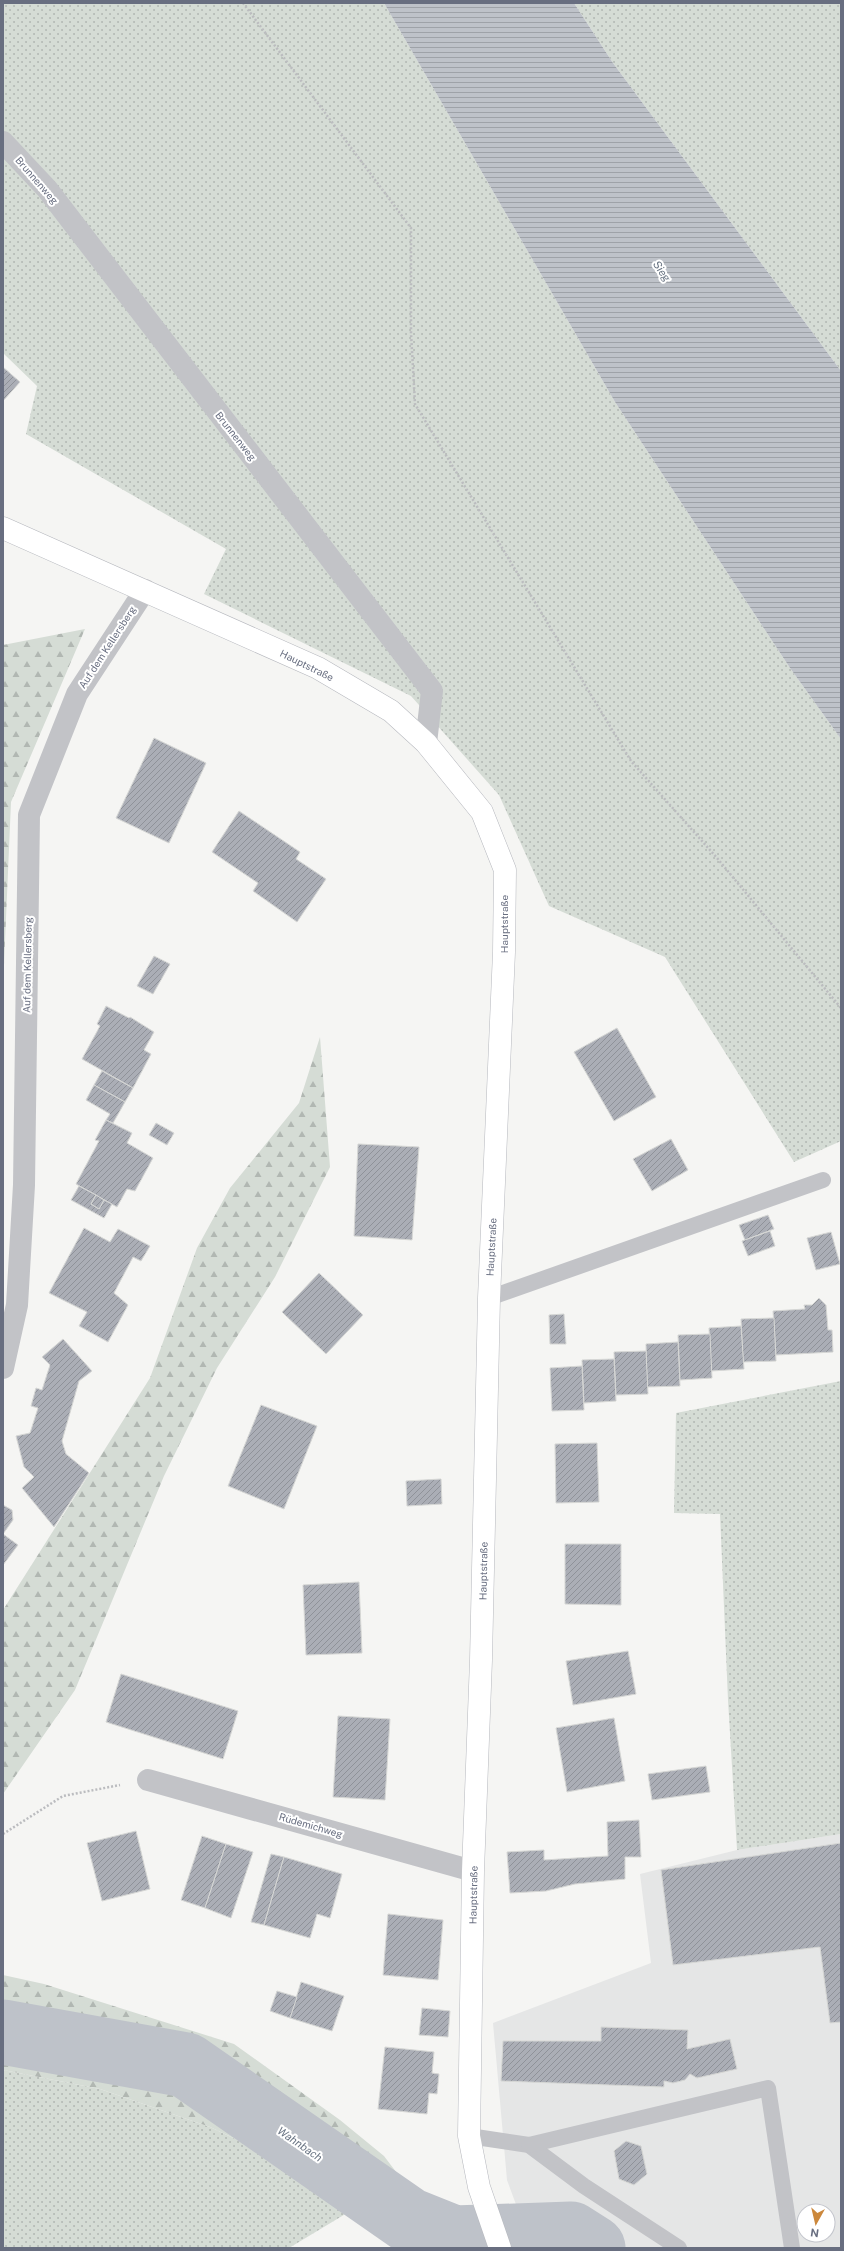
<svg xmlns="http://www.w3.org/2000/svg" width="844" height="2251" font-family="'Public Sans',sans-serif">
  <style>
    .built { fill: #e5e6e6; fill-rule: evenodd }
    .grass { fill: url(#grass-dots) }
    .forest { fill: url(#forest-firs) }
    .water { fill: url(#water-rules) }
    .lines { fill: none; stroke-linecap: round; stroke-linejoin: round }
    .river { stroke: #bec2c9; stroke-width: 65 }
    .building { fill: url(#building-hatch); stroke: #d6d7d5 }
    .secondary-casing { stroke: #b6b8be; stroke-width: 23 }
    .path { stroke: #bbbcbf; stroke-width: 2.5; stroke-dasharray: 2 2; stroke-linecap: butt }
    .lane { stroke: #c2c3c7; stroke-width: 16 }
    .street { stroke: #c2c3c7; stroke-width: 22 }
    .secondary { stroke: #fff; stroke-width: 22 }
    .labels { text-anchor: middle; stroke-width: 4; stroke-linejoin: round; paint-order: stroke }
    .street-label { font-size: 10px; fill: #686e80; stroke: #fff }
    .water-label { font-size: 11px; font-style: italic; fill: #697483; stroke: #fff }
  </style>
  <defs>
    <pattern id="grass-dots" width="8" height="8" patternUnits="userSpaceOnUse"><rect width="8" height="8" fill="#d5dcd5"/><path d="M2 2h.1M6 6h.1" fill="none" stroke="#b1b7b2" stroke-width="1.8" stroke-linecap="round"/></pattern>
    <pattern id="forest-firs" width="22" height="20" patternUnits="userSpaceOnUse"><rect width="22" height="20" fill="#d5dcd5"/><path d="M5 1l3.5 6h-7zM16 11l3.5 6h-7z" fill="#b1b7b2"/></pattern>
    <pattern id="water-rules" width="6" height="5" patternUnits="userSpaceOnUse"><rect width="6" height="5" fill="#bec2c9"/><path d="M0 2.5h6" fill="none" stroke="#9ea2a8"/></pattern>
    <pattern id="building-hatch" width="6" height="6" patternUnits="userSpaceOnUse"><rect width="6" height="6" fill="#abaeb6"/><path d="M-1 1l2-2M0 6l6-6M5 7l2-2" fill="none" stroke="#8f9299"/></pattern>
  </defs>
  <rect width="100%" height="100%" fill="#f5f5f3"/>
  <path class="built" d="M841,1834v414h-309l-25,-68 -14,-157 158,-60 -11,-89 97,-24zM804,2211h24v24h-24z"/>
  <g class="grass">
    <path d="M3,3h381l231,399 175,266 51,71v402l-47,21 -129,-205 -116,-51 -50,-111 -88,-99 -207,-102 22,-45 -200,-115 11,-48 -34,-33z"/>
    <path d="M574,3h267v368l-228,-308z"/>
    <path d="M841,1381v453l-104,16 -9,-150 -8,-186 -46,-1 2,-100z"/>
    <path d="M3,2070l97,19 110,38 157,74 -78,47h-286z"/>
  </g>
  <g class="forest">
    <path d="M85,629l-74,173 -8,186v-343z"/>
    <path d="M320,1037l10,130 -55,110 -58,91 -53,108 -89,214 -72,104v-184l147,-232 47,-130 33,-60 69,-85z"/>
    <path d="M3,1975l41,9 190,60 106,76 44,36 47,62 -64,-17 -157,-74 -110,-38 -97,-19z"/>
  </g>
  <path class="water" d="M384,3h190l39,60 228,308v368l-51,-71 -175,-266z"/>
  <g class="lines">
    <path class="river" d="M3,2032l183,33 223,155 45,18 117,-4 22,14"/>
  </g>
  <g class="building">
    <path d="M3,367l17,15 -17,19z"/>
    <path d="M154,738l52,25 -37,80 -53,-25z"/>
    <path d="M239,811l61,41 -4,7 30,20 -29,43 -44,-31 5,-8 -46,-31z"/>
    <path d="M154,956l16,8 -17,30 -16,-8z"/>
    <path d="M106,1006l23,12 1,-1 24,15 -10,18 7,4 -18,34 -51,-29 18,-33 -3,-2z"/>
    <path d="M617,1028l39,69 -42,24 -40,-69z"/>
    <path d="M102,1071l31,17 -8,14 -31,-17z"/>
    <path d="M94,1085l31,17 -12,21 -7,-3 4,-6 -24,-14z"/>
    <path d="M106,1120l26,13 -5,10 26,15 -18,33 -8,-2 -10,18 -41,-23 23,-43 -4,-1z"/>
    <path d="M156,1123l18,10 -7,12 -18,-10z"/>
    <path d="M671,1139l17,31 -36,21 -19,-32z"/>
    <path d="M358,1144l61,3 -7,93 -58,-4z"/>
    <path d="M79,1186l17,9 -5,9 8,5 5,-9 8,4 -8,14 -33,-18z"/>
    <path d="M96,1195l8,5 -5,9 -8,-5z"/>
    <path d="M768,1215l6,14 -29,11 -6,-15z"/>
    <path d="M84,1228l26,14 8,-13 32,17 -9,15 -8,-4 -19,36 14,12 -20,37 -29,-16 8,-14 -38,-19z"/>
    <path d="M770,1231l5,15 -27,10 -6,-15z"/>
    <path d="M831,1232l9,32 -24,6 -9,-32z"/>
    <path d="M319,1273l44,42 -37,39 -44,-42z"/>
    <path d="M819,1298l7,7 2,25h4l1,22 -57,3 -3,-44 32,-2 -1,-4h8z"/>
    <path d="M564,1314l2,30h-16l-1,-29z"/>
    <path d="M774,1318l2,43 -33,1 -2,-43z"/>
    <path d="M741,1326l3,43 -33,2 -2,-43z"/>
    <path d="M710,1334l2,44 -32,2 -2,-45z"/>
    <path d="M63,1339l29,32 -13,10 -17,60 4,13 23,19 -35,54 -32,-39 12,-11 -10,-10 -8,-31 14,-3 8,-25 -7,-2 5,-18 6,2 8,-25 -8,-8z"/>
    <path d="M678,1342l2,44 -33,1 -1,-43z"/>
    <path d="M646,1351l2,43 -32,1 -2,-43z"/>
    <path d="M614,1359l2,42 -32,2 -2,-43z"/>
    <path d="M582,1366l2,44 -32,1 -2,-43z"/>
    <path d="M261,1405l56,21 -33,83 -56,-23z"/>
    <path d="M597,1443l2,59 -43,1 -1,-59z"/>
    <path d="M441,1479l1,25 -35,2 -1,-25z"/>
    <path d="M3,1505l9,5 1,10 -10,14 15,11 -15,20z"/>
    <path d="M565,1544h56v61l-56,-1z"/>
    <path d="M359,1582l3,71 -56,2 -3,-70z"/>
    <path d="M628,1651l8,43 -63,11 -7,-44z"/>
    <path d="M121,1674l117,37 -15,48 -117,-37z"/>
    <path d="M338,1716l52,3 -5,81 -52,-3z"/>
    <path d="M614,1718l11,63 -58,11 -11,-64z"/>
    <path d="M706,1766l4,26 -58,8 -4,-26z"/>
    <path d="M639,1820l2,37h-16v22l-50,5 -29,7 -36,2 -3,-41 37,-2v10l64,-4 -1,-34z"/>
    <path d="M136,1831l14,58 -48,12 -15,-58z"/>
    <path d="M202,1836l24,8 -21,64 -24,-8z"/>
    <path d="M841,1843v179l-11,1 -10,-76 -147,18 -12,-95z"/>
    <path d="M226,1844l27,8 -22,66 -26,-10z"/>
    <path d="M271,1854l13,3 -20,68 -13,-3z"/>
    <path d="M284,1857l58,17 -12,44 -13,-4 -7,24 -46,-13z"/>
    <path d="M388,1914l55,6 -5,60 -55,-5z"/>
    <path d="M301,1982l43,14 -12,35 -42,-13z"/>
    <path d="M277,1991l20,6 -7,21 -20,-7z"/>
    <path d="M422,2008l28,3 -2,26 -29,-2z"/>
    <path d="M601,2027l87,3 -1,19 43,-10 7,30 -40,9 -7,-4 -5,6 -12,3 -9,-2v6l-163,-6 2,-40h98z"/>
    <path d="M385,2047l49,5 -2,21 7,1 -2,20 -8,-1 -2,21 -49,-5z"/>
    <path d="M626,2141l15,5 6,28 -13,11 -15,-6 -5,-28z"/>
  </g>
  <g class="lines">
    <defs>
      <path id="secondary" d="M3,528l315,140 73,43 35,32 56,69 23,58 -1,82 -15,346 -8,362 -8,211 -4,265 10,51 21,61"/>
    </defs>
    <use href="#secondary" class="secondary-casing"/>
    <g class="path">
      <path d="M243,3l168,225v105l4,71 216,357 86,97 124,150"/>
      <path d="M3,1834l60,-38 57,-11"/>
    </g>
    <g class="lane">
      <path d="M489,1298l334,-118"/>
      <path d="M469,2136l60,9 55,41 95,62"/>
      <path d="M529,2145l239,-57 24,160"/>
    </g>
    <g class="street">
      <path d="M3,142l44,47 385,502 -6,52"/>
      <path d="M3,1368l14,-63 7,-120 5,-370 48,-121 68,-104"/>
      <path d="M148,1780l325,91"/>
    </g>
    <use href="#secondary" class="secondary"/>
  </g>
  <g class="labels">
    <g class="street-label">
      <text transform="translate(37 180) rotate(49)" y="4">Brunnenweg</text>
      <text transform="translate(236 436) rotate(52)" y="4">Brunnenweg</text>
      <text transform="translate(107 647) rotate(-57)" y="4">Auf dem Kellersberg</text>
      <text transform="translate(307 665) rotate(26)" y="4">Hauptstraße</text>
      <text transform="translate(504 924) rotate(-90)" y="4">Hauptstraße</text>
      <text transform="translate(27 965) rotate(-89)" y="4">Auf dem Kellersberg</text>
      <text transform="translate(491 1247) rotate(-87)" y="4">Hauptstraße</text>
      <text transform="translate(483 1571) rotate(-89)" y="4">Hauptstraße</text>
      <text transform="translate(311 1825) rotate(16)" y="4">Rüdemichweg</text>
      <text transform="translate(473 1895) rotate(-89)" y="4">Hauptstraße</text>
    </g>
    <g class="water-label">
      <text transform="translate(662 271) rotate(56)" y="4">Sieg</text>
      <text transform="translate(300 2144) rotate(35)" y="4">Wahnbach</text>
    </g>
  </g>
  <rect width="844" height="2251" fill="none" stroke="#686e80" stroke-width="8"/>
  <g transform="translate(816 2223) rotate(188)"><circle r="19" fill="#ffffff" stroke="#c3c5cc"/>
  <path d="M0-3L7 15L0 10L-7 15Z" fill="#cc883c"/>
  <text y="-6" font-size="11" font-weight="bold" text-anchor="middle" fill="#686e80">N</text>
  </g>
</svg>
